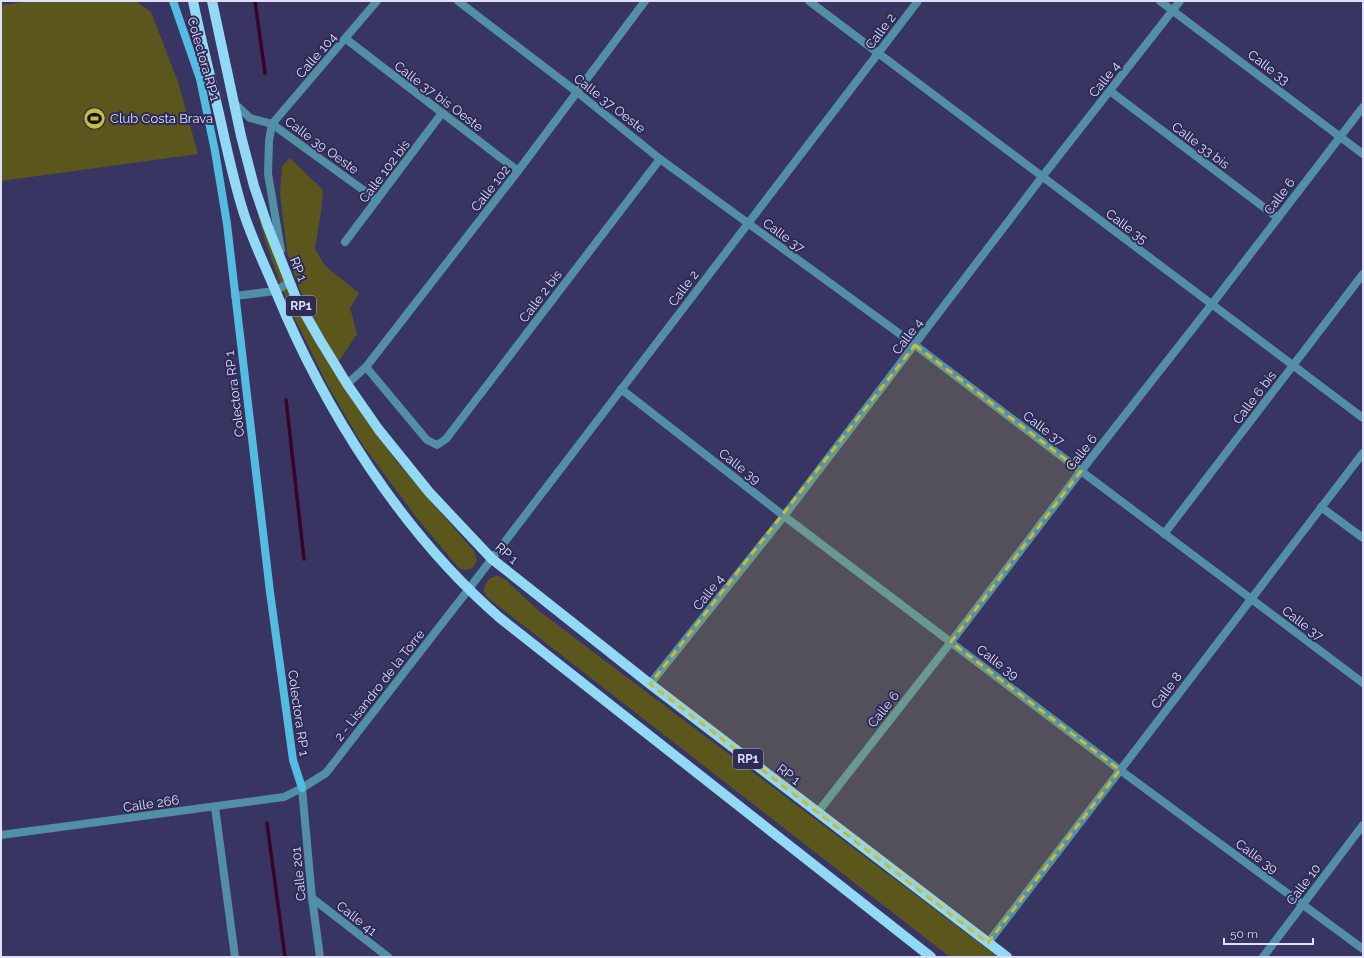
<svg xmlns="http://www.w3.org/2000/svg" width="1364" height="958" font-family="Raleway,sans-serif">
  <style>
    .green { fill: #5b561c }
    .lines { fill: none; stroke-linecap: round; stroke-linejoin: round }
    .stream { stroke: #3c032a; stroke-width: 3.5 }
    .minor { stroke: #528fa6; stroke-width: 8 }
    .tertiary { stroke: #528fa6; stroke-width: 8 }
    .secondary { stroke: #55bce1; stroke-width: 8 }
    .primary { stroke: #91d9f5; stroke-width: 10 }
    .marked { fill: #c6bc3c; fill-opacity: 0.2; stroke: #c6bc3c; stroke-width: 3; stroke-dasharray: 8 5; stroke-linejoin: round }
    .labels { text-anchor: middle; stroke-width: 4; stroke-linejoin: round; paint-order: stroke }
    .shield { fill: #2e2b57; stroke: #aaa9ca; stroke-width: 1 }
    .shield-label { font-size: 12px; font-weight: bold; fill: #dfdffc }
    .street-label { font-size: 13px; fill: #dfdffc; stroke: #2e2b57 }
    .poi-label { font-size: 13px; fill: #dfdffc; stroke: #2e2b57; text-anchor: start }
  </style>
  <rect width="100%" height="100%" fill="#383563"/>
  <g class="green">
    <path d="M32,1h103l16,11 27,70 20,72 -197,27v-176z"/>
    <path d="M290,158l33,32 -2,22 -6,37 10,17 34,27 -9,15 7,26 -20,30 -36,-71 -14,-41 -7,-58 2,-28z"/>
    <path d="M252,192l34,86 78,139 33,45 77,89 3,8c-2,10 -10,14 -19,8l-42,-50 -54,-73 -34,-58 -34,-69 -14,-34 -15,-43z"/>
    <path d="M498,576l8,4 33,31 459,346h-48l-462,-359 -4,-7c1,-9 5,-14 14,-15z"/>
  </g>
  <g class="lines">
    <g class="stream">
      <path d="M255,1l10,72"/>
      <path d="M286,400l18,159"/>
      <path d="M267,823l18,134"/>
    </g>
    <g class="minor">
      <path d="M458,1l119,91 83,67 255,186 166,126 282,212"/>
      <path d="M809,1l554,417"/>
      <path d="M1160,1l203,153"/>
      <path d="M346,39l172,132"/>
      <path d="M1110,91l168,127"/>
      <path d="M234,103l16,15 22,6 105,76"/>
      <path d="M345,242l97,-129"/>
      <path d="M281,250l-13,-76 1,-33 3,-17 105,-123"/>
      <path d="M235,296l40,-5 15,-9"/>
      <path d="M366,367l61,73 10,5 9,-6 214,-280"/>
      <path d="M347,384l19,-17 152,-196 127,-170"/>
      <path d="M621,389l163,127 336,254 243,179"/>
      <path d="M1321,507l42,31"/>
      <path d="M1164,534l199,-260"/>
      <path d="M650,684l134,-168 258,-339 138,-176"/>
      <path d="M302,788l10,110 8,59"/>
      <path d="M215,807l20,150"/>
      <path d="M818,812l133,-170 130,-171 131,-167 151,-197"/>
      <path d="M1,835l283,-38 18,-9 24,-15 142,-183 450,-589"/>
      <path d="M312,898l76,59"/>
      <path d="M988,943l375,-490"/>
    </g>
    <path class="tertiary" d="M1263,957l100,-132"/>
    <path class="secondary" d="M173,1l27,78 15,72 12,73 43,368 23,168 9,28"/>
    <g class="primary">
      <path d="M193,1c8,39 18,78 27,117 7,32 14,65 24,96 9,27 21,52 32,78 49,119 126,241 224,326l431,339"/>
      <path d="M212,1l29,135 13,50 14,41 28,71 24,42 27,44 32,46 50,62 63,67 158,125 357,273"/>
    </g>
  </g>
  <path class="marked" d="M915,345l166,126 -130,171 169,128 -132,173 -338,-259z"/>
  <defs>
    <symbol id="stadium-disc" viewBox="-11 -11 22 22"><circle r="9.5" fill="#c6bc3c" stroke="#2e2b57"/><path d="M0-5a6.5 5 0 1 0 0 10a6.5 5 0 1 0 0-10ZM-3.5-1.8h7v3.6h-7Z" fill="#111"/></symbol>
  </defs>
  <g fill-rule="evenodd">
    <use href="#stadium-disc" x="82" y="106" width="25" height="25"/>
  </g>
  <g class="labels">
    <g class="shield">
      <rect x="286" y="296" width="30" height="20" rx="3"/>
      <rect x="733" y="749" width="30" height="20" rx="3"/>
    </g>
    <g class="shield-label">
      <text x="301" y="310">RP1</text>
      <text x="748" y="763">RP1</text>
    </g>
    <g class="street-label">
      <text transform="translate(880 31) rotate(-53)" y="5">Calle 2</text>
      <text transform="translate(316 55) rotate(-49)" y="5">Calle 104</text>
      <text transform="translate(204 59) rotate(74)" y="5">Colectora RP 1</text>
      <text transform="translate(1269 67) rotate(37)" y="5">Calle 33</text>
      <text transform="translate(1104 79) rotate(-52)" y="5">Calle 4</text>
      <text transform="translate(439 96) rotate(37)" y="5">Calle 37 bis Oeste</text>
      <text transform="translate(610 103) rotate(38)" y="5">Calle 37 Oeste</text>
      <text transform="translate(322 145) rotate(36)" y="5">Calle 39 Oeste</text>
      <text transform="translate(1201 145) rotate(37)" y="5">Calle 33 bis</text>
      <text transform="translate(384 171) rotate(-53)" y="5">Calle 102 bis</text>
      <text transform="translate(490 188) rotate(-52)" y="5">Calle 102</text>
      <text transform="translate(1279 196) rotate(-53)" y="5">Calle 6</text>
      <text transform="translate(1127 226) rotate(37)" y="5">Calle 35</text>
      <text transform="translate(784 235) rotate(36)" y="5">Calle 37</text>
      <text transform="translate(299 269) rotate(68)" y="5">RP 1</text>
      <text transform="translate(683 288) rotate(-53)" y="5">Calle 2</text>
      <text transform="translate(540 296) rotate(-53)" y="5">Calle 2 bis</text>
      <text transform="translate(907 336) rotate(-53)" y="5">Calle 4</text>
      <text transform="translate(234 394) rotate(-97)" y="5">Colectora RP 1</text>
      <text transform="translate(1254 397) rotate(-53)" y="5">Calle 6 bis</text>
      <text transform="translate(1044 428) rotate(37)" y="5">Calle 37</text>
      <text transform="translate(1081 452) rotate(-52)" y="5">Calle 6</text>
      <text transform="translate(740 466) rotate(38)" y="5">Calle 39</text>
      <text transform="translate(507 553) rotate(41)" y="5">RP 1</text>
      <text transform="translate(708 592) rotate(-52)" y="5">Calle 4</text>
      <text transform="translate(1303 623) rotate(37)" y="5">Calle 37</text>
      <text transform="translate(998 662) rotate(37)" y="5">Calle 39</text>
      <text transform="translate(379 685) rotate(-52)" y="5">2 - Lisandro de la Torre</text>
      <text transform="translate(1166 690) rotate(-53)" y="5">Calle 8</text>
      <text transform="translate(883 709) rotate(-52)" y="5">Calle 6</text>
      <text transform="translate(299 713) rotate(82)" y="5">Colectora RP 1</text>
      <text transform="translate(789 774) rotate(37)" y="5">RP 1</text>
      <text transform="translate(151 803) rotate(-8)" y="5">Calle 266</text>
      <text transform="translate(1257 856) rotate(36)" y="5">Calle 39</text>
      <text transform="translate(298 874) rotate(-96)" y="5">Calle 201</text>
      <text transform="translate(1303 884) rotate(-53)" y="5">Calle 10</text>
      <text transform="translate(357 918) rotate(38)" y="5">Calle 41</text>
    </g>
    <g class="poi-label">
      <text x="110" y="123">Club Costa Brava</text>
    </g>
  </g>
  <rect width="1364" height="958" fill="none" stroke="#dfdffc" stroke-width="4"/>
  <path d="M1224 938v6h89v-6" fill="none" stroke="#dfdffc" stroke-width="2"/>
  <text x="1230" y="938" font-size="12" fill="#dfdffc" stroke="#2e2b57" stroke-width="3" paint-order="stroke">50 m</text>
</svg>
